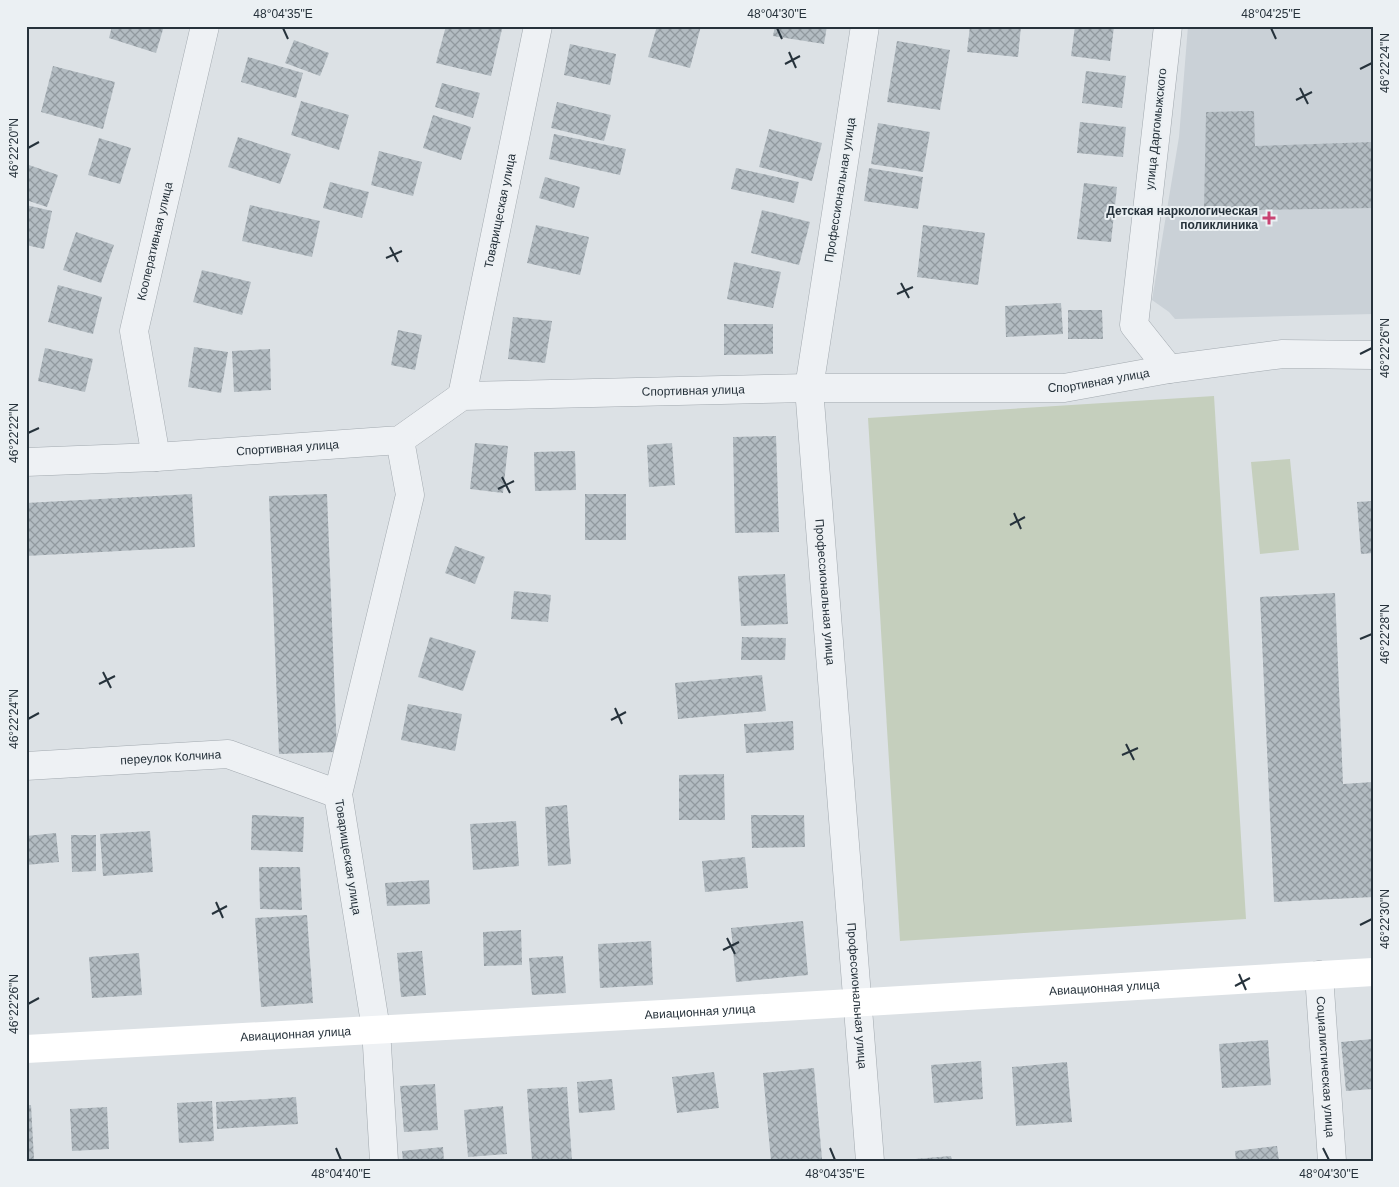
<svg xmlns="http://www.w3.org/2000/svg" width="1399" height="1187" font-family="Helvetica,sans-serif">
  <style>
    .built { fill: #cad1d7 }
    .garden { fill: #c5cfbd }
    .building { fill: url(#building-cross-hatch) }
    .lines { fill: none; stroke-linecap: round; stroke-linejoin: round }
    .street-casing { stroke: #a2a9af; stroke-width: 29 }
    .street { stroke: #eef1f4; stroke-width: 28 }
    .secondary { stroke: #fff; stroke-width: 28 }
    .ticks { fill: none; stroke: #26323b; stroke-width: 2 }
    .poi-dot { fill: #c84372; stroke: #ebf0f3; stroke-width: 2 }
    .labels { text-anchor: middle; stroke-width: 4; stroke-linejoin: round; paint-order: stroke }
    .street-label { font-size: 12px; fill: #26323b; stroke: #ebf0f3 }
    .poi-label { font-size: 12px; font-weight: bold; fill: #26323b; stroke: #ebf0f3; text-anchor: end }
    .neatline { fill: none; stroke: #26323b; stroke-width: 2 }
    .ticks-label { font-size: 12px; text-anchor: middle; fill: #26323b }
  </style>
  <defs>
    <pattern id="building-cross-hatch" width="8" height="8" patternUnits="userSpaceOnUse" patternTransform="scale(1.25)"><rect width="8" height="8" fill="#b3bcc2"/><path d="M0 0l8 8M0 8l8-8" fill="none" stroke="#91999f"/></pattern>
  </defs>
  <rect width="100%" height="100%" fill="#dce1e5"/>
  <path class="built" d="M1188,26h185v288l-198,5 -6,-7 -17,-12 27,-163z"/>
  <g class="garden">
    <path d="M1214,396l32,523 -346,22 -32,-523z"/>
    <path d="M1290,459l9,91 -39,4 -9,-92z"/>
  </g>
  <g class="building">
    <path d="M112,26h52l-8,27 -47,-15z"/>
    <path d="M446,26h45l11,3 -11,47 -55,-13z"/>
    <path d="M657,26h44l-11,42 -42,-11z"/>
    <path d="M775,26h52l-3,18 -51,-8z"/>
    <path d="M970,26h51l-3,31 -51,-5z"/>
    <path d="M1075,26h39l-4,35 -39,-5z"/>
    <path d="M294,40l35,13 -9,23 -35,-13z"/>
    <path d="M897,41l53,9 -10,60 -53,-8z"/>
    <path d="M570,44l46,10 -6,31 -46,-10z"/>
    <path d="M248,57l55,16 -7,25 -55,-16z"/>
    <path d="M53,66l62,16 -12,47 -62,-17z"/>
    <path d="M1086,71l40,5 -4,32 -40,-5z"/>
    <path d="M442,83l38,10 -7,25 -38,-11z"/>
    <path d="M301,101l48,14 -10,35 -48,-15z"/>
    <path d="M557,102l54,13 -7,26 -53,-13z"/>
    <path d="M1254,111l1,35 118,-4v66l-169,3 2,-99z"/>
    <path d="M433,115l38,12 -10,33 -38,-12z"/>
    <path d="M1080,122l46,5 -3,30 -46,-4z"/>
    <path d="M878,123l52,9 -7,40 -52,-8z"/>
    <path d="M769,129l53,14 -10,38 -53,-14z"/>
    <path d="M554,134l72,15 -6,26 -71,-16z"/>
    <path d="M238,137l53,17 -11,30 -52,-17z"/>
    <path d="M99,138l32,10 -11,36 -32,-9z"/>
    <path d="M379,151l43,11 -9,34 -42,-11z"/>
    <path d="M26,164l32,11 -11,32 -21,-7z"/>
    <path d="M736,168l63,14 -5,21 -63,-14z"/>
    <path d="M869,168l54,9 -5,32 -54,-8z"/>
    <path d="M545,177l35,10 -6,21 -35,-10z"/>
    <path d="M330,182l39,10 -7,26 -39,-10z"/>
    <path d="M1084,183l33,4 -6,55 -34,-3z"/>
    <path d="M26,205l26,6 -8,38 -18,-4z"/>
    <path d="M250,205l70,16 -8,36 -70,-16z"/>
    <path d="M762,210l48,12 -11,43 -48,-12z"/>
    <path d="M536,225l53,12 -9,38 -53,-12z"/>
    <path d="M923,225l62,8 -7,52 -61,-8z"/>
    <path d="M76,232l38,13 -13,38 -38,-13z"/>
    <path d="M734,262l47,10 -8,36 -46,-9z"/>
    <path d="M202,270l49,12 -9,33 -49,-13z"/>
    <path d="M58,285l44,12 -9,37 -45,-12z"/>
    <path d="M1061,303l2,31 -57,3 -1,-31z"/>
    <path d="M1068,310h34l1,29h-35z"/>
    <path d="M513,317l39,4 -7,42 -37,-4z"/>
    <path d="M724,324h49v30l-49,1z"/>
    <path d="M398,330l24,5 -7,35 -24,-5z"/>
    <path d="M194,347l34,5 -7,41 -33,-6z"/>
    <path d="M45,348l48,11 -8,33 -47,-11z"/>
    <path d="M270,349l1,41 -37,2 -2,-41z"/>
    <path d="M776,436l3,96 -44,1 -2,-96z"/>
    <path d="M475,443l33,3 -5,47 -33,-4z"/>
    <path d="M672,443l3,42 -26,2 -2,-42z"/>
    <path d="M575,451l1,39 -41,1 -1,-39z"/>
    <path d="M192,494l3,53 -169,9v-53z"/>
    <path d="M327,494l10,258 -58,2 -10,-258z"/>
    <rect x="585" y="494" width="41" height="46"/>
    <path d="M1373,501v52l-12,1 -4,-52z"/>
    <path d="M455,546l30,11 -10,27 -30,-11z"/>
    <path d="M785,574l3,50 -47,2 -3,-50z"/>
    <path d="M514,591l37,4 -3,27 -37,-3z"/>
    <path d="M1335,593l8,191 30,-2v115l-99,5 -14,-305z"/>
    <path d="M430,637l46,14 -13,40 -45,-14z"/>
    <path d="M742,637l44,1 -1,22h-44z"/>
    <path d="M762,675l4,36 -88,8 -3,-36z"/>
    <path d="M408,704l54,10 -7,37 -54,-11z"/>
    <path d="M793,721l1,29 -48,3 -2,-29z"/>
    <path d="M724,774l1,46h-46v-45z"/>
    <path d="M567,805l4,59 -23,2 -3,-59z"/>
    <path d="M252,815l52,2 -1,35 -52,-2z"/>
    <path d="M751,815h53l1,32 -53,1z"/>
    <path d="M516,821l3,45 -46,4 -3,-46z"/>
    <path d="M150,831l3,41 -50,4 -3,-42z"/>
    <path d="M56,833l3,29 -33,3v-29z"/>
    <path d="M71,835h25v36l-24,1z"/>
    <path d="M745,857l3,31 -43,4 -3,-31z"/>
    <path d="M259,867h41l2,43 -42,-1z"/>
    <path d="M429,880l1,24 -43,2 -2,-23z"/>
    <path d="M307,915l6,88 -52,4 -6,-89z"/>
    <path d="M803,921l5,54 -72,7 -5,-54z"/>
    <path d="M521,930l1,35 -38,1 -1,-34z"/>
    <path d="M651,941l2,44 -53,3 -2,-44z"/>
    <path d="M422,951l4,44 -25,2 -4,-44z"/>
    <path d="M139,953l3,42 -50,3 -3,-41z"/>
    <path d="M563,956l3,37 -34,2 -3,-37z"/>
    <path d="M1373,1039v50l-27,2 -5,-49z"/>
    <path d="M1268,1040l3,45 -49,3 -3,-44z"/>
    <path d="M981,1061l2,38 -49,4 -3,-38z"/>
    <path d="M1067,1062l5,60 -56,4 -4,-59z"/>
    <path d="M814,1068l8,91 -51,2 -8,-88z"/>
    <path d="M714,1072l5,36 -42,5 -5,-36z"/>
    <path d="M612,1079l3,31 -36,3 -2,-31z"/>
    <path d="M435,1084l3,46 -34,2 -4,-46z"/>
    <path d="M567,1087l5,74h-40l-5,-72z"/>
    <path d="M296,1097l2,27 -81,5 -1,-27z"/>
    <path d="M212,1101l2,40 -35,2 -2,-40z"/>
    <path d="M26,1105h5l3,55h-8z"/>
    <path d="M503,1106l4,48 -39,3 -4,-47z"/>
    <path d="M107,1107l2,42 -37,2 -2,-42z"/>
    <path d="M1277,1146l2,15h-43l-1,-10z"/>
    <path d="M443,1147l1,14h-41l-1,-10z"/>
    <path d="M951,1156l1,5h-37v-2z"/>
  </g>
  <g class="lines">
    <defs>
      <g id="street">
        <path id="s1" d="M865,26l-56,362 61,773"/>
        <path d="M1168,26l-34,299 35,44"/>
        <path id="s2" d="M462,396l76,-370"/>
        <path id="s3" d="M156,457l-22,-126 71,-305"/>
        <path id="s4" d="M26,462l130,-5 244,-17 62,-44 347,-8h255l105,-19 114,-15 90,1"/>
        <path id="s5" d="M26,766l202,-12 110,40"/>
        <path id="s6" d="M1319,975l13,186"/>
        <path d="M384,1161l-8,-132 -38,-235 72,-299 -10,-55"/>
      </g>
    </defs>
    <use href="#street" class="street-casing"/>
    <use href="#street" class="street"/>
    <path class="secondary" id="s7" d="M26,1049l655,-36 692,-41"/>
  </g>
  <path class="ticks" d="M283,28l5,11M777,28l5,11M1271,28l5,11M789,52l7,16M785,64l15,-8M1360,69l12,-6M1300,88l8,16M1296,100l16,-8M28,148l11,-6M390,247l8,15M386,258l16,-7M901,283l8,15M897,294l16,-7M1360,354l12,-6M28,433l11,-5M502,477l8,16M498,489l16,-8M1014,513l7,16M1010,525l15,-8M1360,639l12,-5M103,672l8,16M99,684l16,-8M615,708l7,16M28,719l11,-6M611,720l15,-8M1126,744l8,16M1122,755l16,-7M216,902l7,16M212,914l15,-8M1360,925l12,-6M727,938l8,16M723,950l16,-8M1239,974l7,16M1235,986l15,-8M28,1004l11,-6M336,1148l5,12M830,1148l5,12M1323,1148l6,12"/>
  <path class="poi-dot" d="M1266.5 210.5h5v5h5v5h-5v5h-5v-5h-5v-5h5z"/>
  <g class="labels">
    <g class="street-label">
      <text transform="translate(1156 129) rotate(-84)" y="4">улица Даргомыжского</text>
      <text transform="translate(840 190) rotate(-81)" y="4">Профессиональная улица</text>
      <text dy="4" stroke="none"><textPath href="#s2" startOffset="189">Товарищеская улица</textPath></text>
      <text dy="4" stroke="none"><textPath href="#s3" startOffset="220">Кооперативная улица</textPath></text>
      <text dy="4" stroke="none"><textPath href="#s4" startOffset="1088">Спортивная улица</textPath></text>
      <text dy="4" stroke="none"><textPath href="#s4" startOffset="682">Спортивная улица</textPath></text>
      <text dy="4" stroke="none"><textPath href="#s4" startOffset="262">Спортивная улица</textPath></text>
      <text dy="4" stroke="none"><textPath href="#s1" startOffset="571">Профессиональная улица</textPath></text>
      <text dy="4" stroke="none"><textPath href="#s5" startOffset="145">переулок Колчина</textPath></text>
      <text transform="translate(348 857) rotate(81)" y="4">Товарищеская улица</text>
      <text dy="4" stroke="none"><textPath href="#s7" startOffset="1080">Авиационная улица</textPath></text>
      <text dy="4" stroke="none"><textPath href="#s1" startOffset="976">Профессиональная улица</textPath></text>
      <text dy="4" stroke="none"><textPath href="#s7" startOffset="675">Авиационная улица</textPath></text>
      <text dy="4" stroke="none"><textPath href="#s7" startOffset="270">Авиационная улица</textPath></text>
      <text dy="4" stroke="none"><textPath href="#s6" startOffset="92">Социалистическая улица</textPath></text>
    </g>
    <g class="poi-label">
      <text x="1258" y="215">Детская наркологическая<tspan x="1258" dy="14">поликлиника</tspan></text>
    </g>
  </g>
  <rect width="1399" height="1187" fill="none" stroke="#ebf0f3" stroke-width="55"/>
  <rect x="28" y="28" width="1344" height="1132" class="neatline"/>
  <g class="ticks-label">
    <text x="283" y="18">48°04'35"E</text>
    <text x="777" y="18">48°04'30"E</text>
    <text x="1271" y="18">48°04'25"E</text>
    <text transform="translate(1385 63) rotate(-90)" y="4">46°22'24"N</text>
    <text transform="translate(14 148) rotate(-90)" y="4">46°22'20"N</text>
    <text transform="translate(1385 348) rotate(-90)" y="4">46°22'26"N</text>
    <text transform="translate(14 433) rotate(-90)" y="4">46°22'22"N</text>
    <text transform="translate(1385 634) rotate(-90)" y="4">46°22'28"N</text>
    <text transform="translate(14 719) rotate(-90)" y="4">46°22'24"N</text>
    <text transform="translate(1385 919) rotate(-90)" y="4">46°22'30"N</text>
    <text transform="translate(14 1004) rotate(-90)" y="4">46°22'26"N</text>
    <text x="341" y="1178">48°04'40"E</text>
    <text x="835" y="1178">48°04'35"E</text>
    <text x="1329" y="1178">48°04'30"E</text>
  </g>
</svg>
